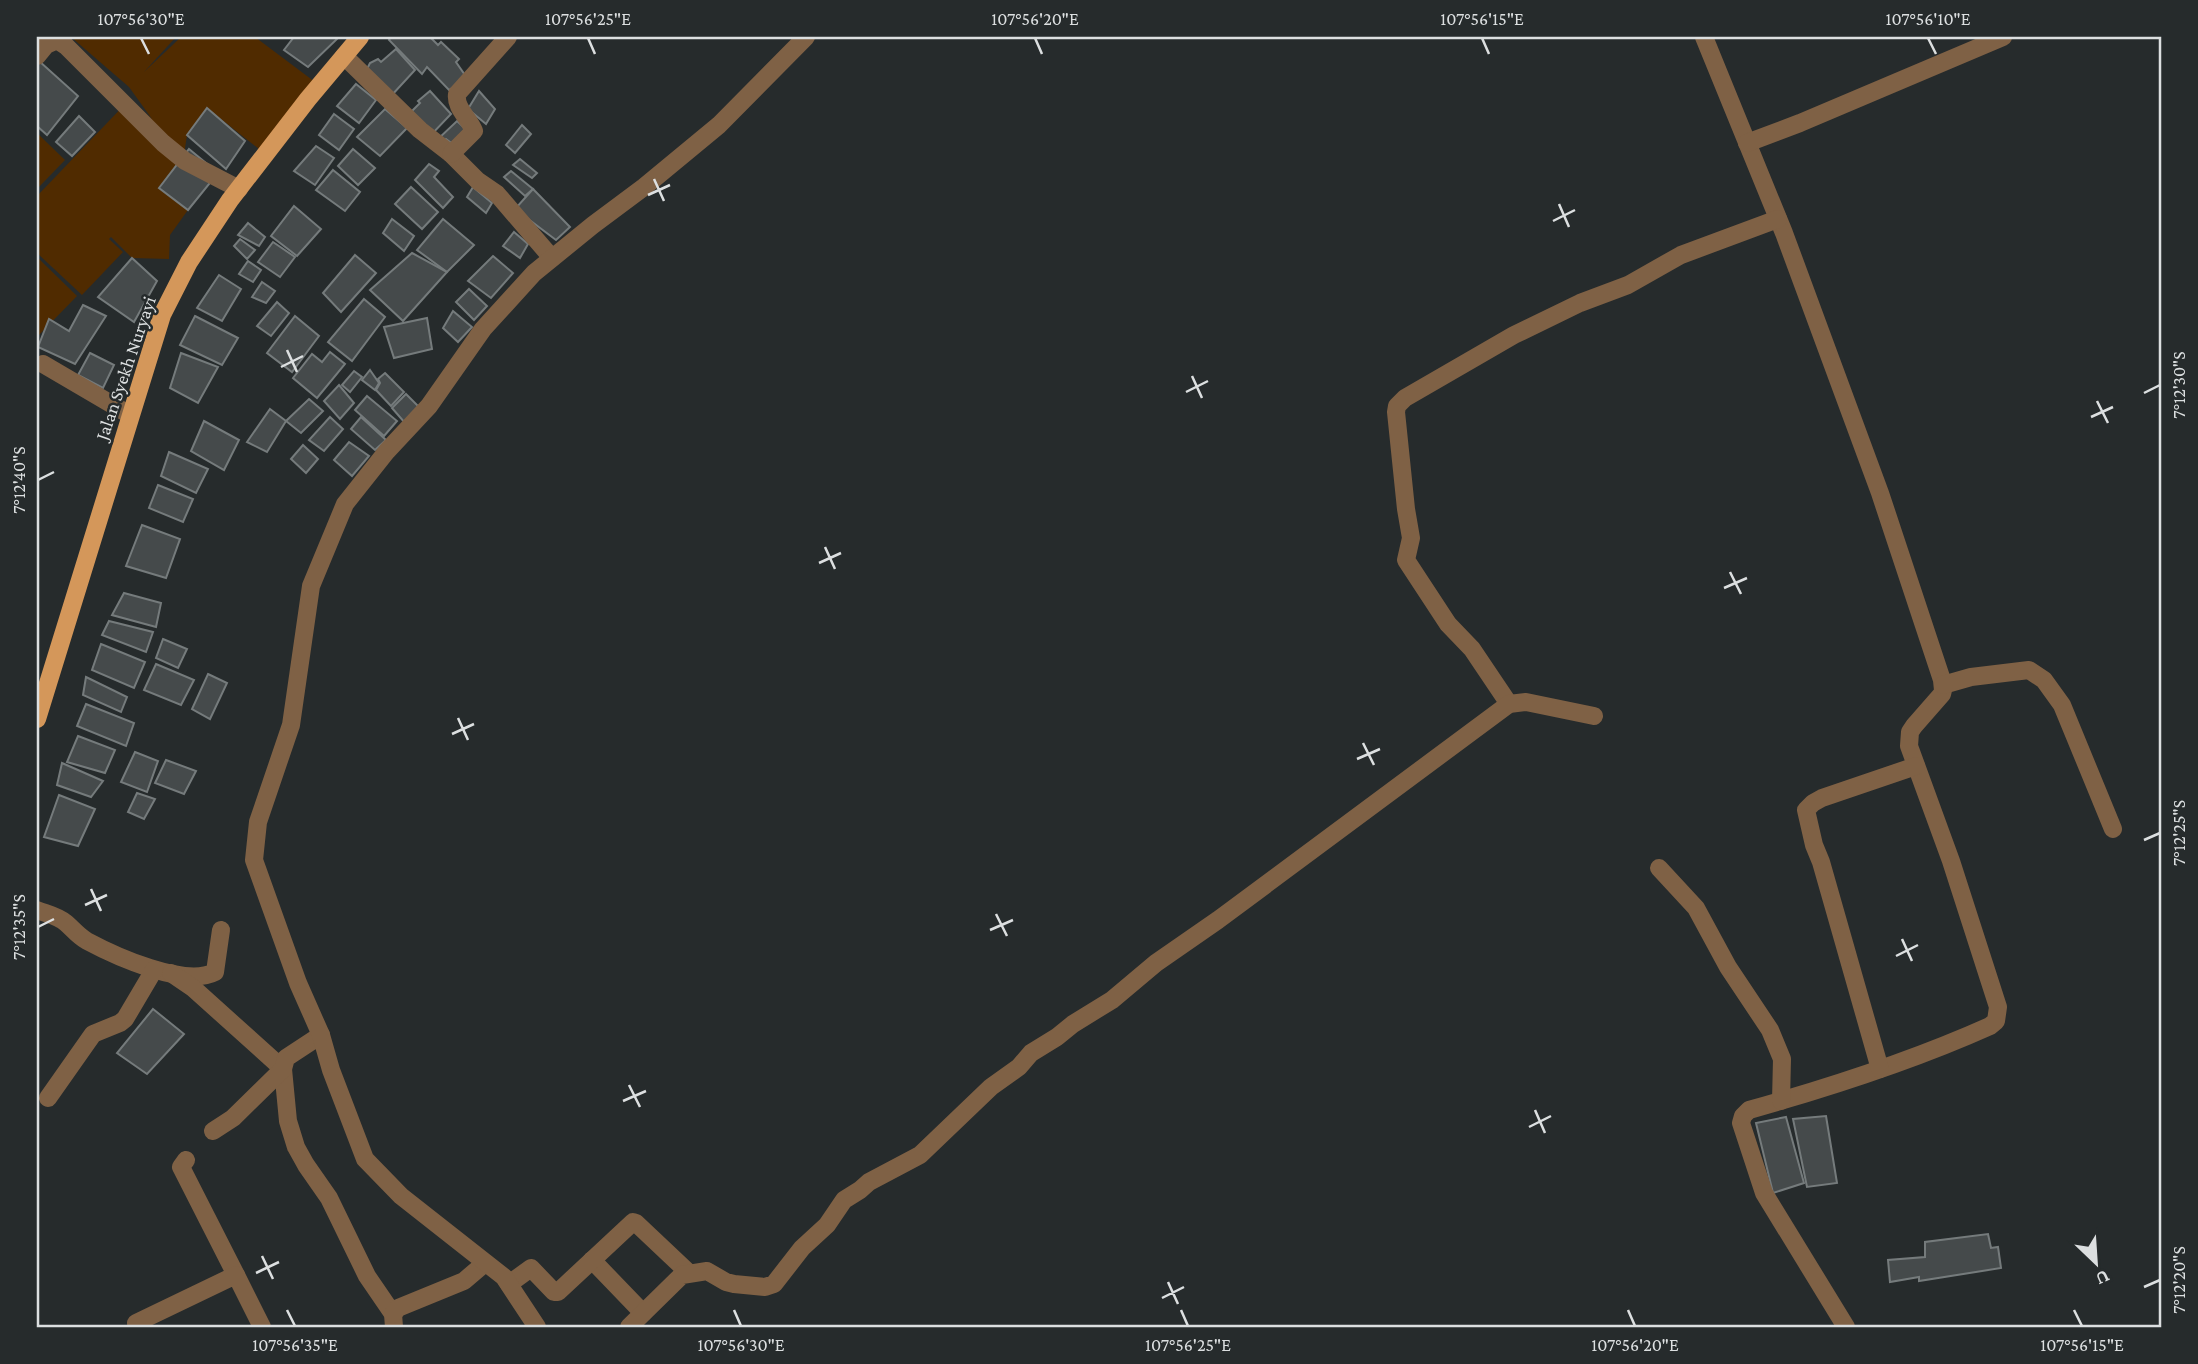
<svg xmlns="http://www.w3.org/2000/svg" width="2198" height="1364" font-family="'Crimson Pro',serif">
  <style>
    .green { fill: #502b00 }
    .building { fill: #454a4b; stroke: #757b7c; stroke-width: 2 }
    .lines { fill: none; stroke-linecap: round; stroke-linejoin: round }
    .minor { stroke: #7f6145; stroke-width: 18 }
    .major { stroke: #d4975a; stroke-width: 18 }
    .ticks { fill: none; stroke: #dcdfe0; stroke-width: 2.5 }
    .labels { text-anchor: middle; stroke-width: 5; stroke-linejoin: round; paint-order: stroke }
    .street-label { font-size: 19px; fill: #dcdfe0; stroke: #262b2c }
    .neatline { fill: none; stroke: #dcdfe0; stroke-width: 2.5 }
    .ticks-label { font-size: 18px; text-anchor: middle; fill: #dcdfe0 }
  </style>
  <rect width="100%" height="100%" fill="#262b2c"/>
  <g class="green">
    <path d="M71,37h105l-32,35 37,-35h74l60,45 -56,67 -52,-41 -20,27 -3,20 -25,32 29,23 -18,25 -1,24 -37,-1 -21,-21 -2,2 14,13 -41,43 -45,-42v-57l93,-97 22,20 -23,-32z"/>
    <path d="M37,133l28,27 -28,29z"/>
    <path d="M37,257l40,39 -40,41z"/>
  </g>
  <g class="building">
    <path d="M294,37h45l-31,30 -24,-17z"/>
    <path d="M391,37h39l8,8 3,-3 18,17 -3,3 11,16 -18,12 -22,-23 -5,7 -33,-34z"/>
    <path d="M396,49l19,21 -24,26 -25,-25 4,-8 8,-4 3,3z"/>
    <path d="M39,61l39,35 -31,39 -10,-9v-62z"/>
    <path d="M356,84l20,16 -17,23 -22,-17z"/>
    <path d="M430,91l21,23 -19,20 -24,-19 12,-12 -2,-2z"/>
    <path d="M479,91l16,18 -9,15 -18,-15z"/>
    <path d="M207,108l38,33 -19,28 -39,-34z"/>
    <path d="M385,109l22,19 -27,28 -23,-19z"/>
    <path d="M334,114l20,15 -15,21 -20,-15z"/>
    <path d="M79,116l16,16 -23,24 -16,-14z"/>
    <path d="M457,121l13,12 -16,12 -8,-6 -4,4 -4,-4z"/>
    <path d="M522,125l9,9 -16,19 -9,-8z"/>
    <path d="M316,146l18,12 -19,27 -21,-14z"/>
    <path d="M189,149l29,24 -30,37 -29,-22z"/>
    <path d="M353,149l22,19 -17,17 -20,-19z"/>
    <path d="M520,159l17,14 -5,5 -19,-13z"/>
    <path d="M429,164l10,7 -5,6 19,20 -10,11 -28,-28z"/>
    <path d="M333,170l27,22 -15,19 -29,-21z"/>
    <path d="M511,171l22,18 -8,7 -21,-19z"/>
    <path d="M411,187l27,25 -16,17 -27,-25z"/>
    <path d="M473,187l19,16 -6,10 -19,-16z"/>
    <path d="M533,189l37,38 -14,13 -41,-31z"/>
    <path d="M294,206l27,23 -24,27 -26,-20z"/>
    <path d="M392,219l22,17 -10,15 -21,-18z"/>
    <path d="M443,219l31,26 -27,27 -30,-22z"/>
    <path d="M248,223l17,14 -6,9 -21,-11z"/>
    <path d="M514,232l14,12 -8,14 -17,-12z"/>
    <path d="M240,239l15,11 -8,9 -13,-13z"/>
    <path d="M273,242l22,15 -15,20 -22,-15z"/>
    <path d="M412,253l35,19 -44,49 -33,-31z"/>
    <path d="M355,255l21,18 -35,39 -18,-19z"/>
    <path d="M493,256l20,17 -22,25 -23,-17z"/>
    <path d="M132,258l25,23 -23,41 -36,-25z"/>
    <path d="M248,261l13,9 -8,12 -14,-8z"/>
    <path d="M219,275l22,14 -19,32 -25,-13z"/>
    <path d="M262,282l13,9 -9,12 -14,-6z"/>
    <path d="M469,289l18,17 -13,14 -18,-18z"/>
    <path d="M364,299l21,18 -33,44 -24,-19z"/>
    <path d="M277,302l12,11 -18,23 -14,-10z"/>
    <path d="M83,305l23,11 -31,48 -37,-17 11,-28 20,12z"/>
    <path d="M453,311l19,16 -14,15 -15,-14z"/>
    <path d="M195,316l43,22 -16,27 -42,-20z"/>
    <path d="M295,316l24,20 -27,36 -25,-19z"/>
    <path d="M427,318l5,31 -38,9 -10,-31z"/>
    <path d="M330,352l15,12 -28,34 -24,-20 19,-24 10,8z"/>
    <path d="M90,353l24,12 -11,23 -25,-13z"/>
    <path d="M181,353l37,14 -20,36 -28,-15z"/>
    <path d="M370,370l9,13 -4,7 -13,-10z"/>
    <path d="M354,371l8,6 -12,15 -8,-7z"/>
    <path d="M385,373l19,19 -13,14 -15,-16 4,-7 -2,-4z"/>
    <path d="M339,385l15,18 -14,16 -16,-18z"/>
    <path d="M406,394l13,13 -14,16 -13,-15z"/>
    <path d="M367,396l30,25 -13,15 -29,-26z"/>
    <path d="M309,399l14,12 -22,22 -15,-12z"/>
    <path d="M270,409l16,12 -19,31 -20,-10z"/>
    <path d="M330,417l13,12 -19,22 -15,-11z"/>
    <path d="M361,417l25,23 -11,10 -24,-21z"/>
    <path d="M204,421l35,19 -15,30 -33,-19z"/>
    <path d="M349,442l20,14 -17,20 -18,-16z"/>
    <path d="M303,445l15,14 -12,14 -15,-14z"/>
    <path d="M169,452l39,17 -12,24 -35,-17z"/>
    <path d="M158,485l35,14 -10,23 -34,-14z"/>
    <path d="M142,525l38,14 -14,39 -40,-12z"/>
    <path d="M124,593l37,10 -5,24 -44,-12z"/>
    <path d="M109,621l44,11 -7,20 -44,-17z"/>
    <path d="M163,639l24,10 -9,19 -22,-10z"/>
    <path d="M101,644l44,18 -11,26 -42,-18z"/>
    <path d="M156,664l38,16 -13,25 -37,-15z"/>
    <path d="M208,674l19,9 -17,36 -18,-10z"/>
    <path d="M86,677l41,20 -6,15 -38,-17z"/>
    <path d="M86,704l48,19 -8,23 -49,-20z"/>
    <path d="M78,736l37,14 -10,23 -38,-11z"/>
    <path d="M135,752l23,9 -11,31 -26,-10z"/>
    <path d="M166,760l30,11 -12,23 -29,-11z"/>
    <path d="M62,763l41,18 -12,16 -34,-12z"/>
    <path d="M137,793l18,6 -11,20 -16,-7z"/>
    <path d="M59,795l36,14 -17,37 -34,-9z"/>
    <path d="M153,1009l31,25 -37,40 -30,-21z"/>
    <path d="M1826,1116l11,67 -30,4 -14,-68z"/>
    <path d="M1786,1117l18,66 -31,10 -17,-70z"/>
    <path d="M1988,1234l3,14 7,-1 3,21 -82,13v-4l-29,5 -2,-22 37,-3v-15z"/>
  </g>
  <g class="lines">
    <g class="minor">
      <path d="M1704,37l80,196 96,260 62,187 1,10 -1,4 -28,32 -4,6 -1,14 42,115 47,146 -2,14 -6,5c-78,35 -159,61 -241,84l-6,6 -2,7 23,70 82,134"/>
      <path d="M37,56l9,-11 11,-5 9,6 97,97 22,18 54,28"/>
      <path d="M344,56l76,74 31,24 27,27 19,13 55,64"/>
      <path d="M1747,143l53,-20 203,-86"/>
      <path d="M451,154l23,-23c-5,-13 -19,-23 -17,-37l51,-57"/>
      <path d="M43,364l87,51"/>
      <path d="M1943,685l28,-8 58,-7 15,10 18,25 51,124"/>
      <path d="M1509,704l-37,-55 -24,-25 -42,-64 5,-22 -5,-29 -10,-97 1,-6 8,-8 109,-63 66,-32 48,-18 53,-30 97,-36"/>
      <path d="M1659,868l37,40 32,59 42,63 12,29 -1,42"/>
      <path d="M37,910c10,4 21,6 29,13 7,6 12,13 21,18 28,15 98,47 128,31l6,-42"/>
      <path d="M171,973l22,15 90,81 5,52 8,26 10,18 23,33 38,78 26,38 1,13"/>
      <path d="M1880,1069l-59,-207 -7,-17 -8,-35 7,-7 9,-5 94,-32"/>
      <path d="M48,1098l45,-64 27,-11 5,-4 29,-49"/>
      <path d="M213,1131l20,-13 50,-49 3,-11 35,-23"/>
      <path d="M186,1160l-5,7 55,108"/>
      <path d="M592,1260l51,53"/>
      <path d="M509,1284l22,-16 23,24h4l75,-70 3,1 53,50"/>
      <path d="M393,1314l5,-6 66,-27 21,-18"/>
      <path d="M136,1323l100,-48 26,52"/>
      <path d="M537,1327l-33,-50 -103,-81 -36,-37 -34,-89 -10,-35 -23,-52 -44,-123 4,-38 33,-97 20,-139 34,-82 42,-53 42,-45 54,-77 51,-56 59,-48 51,-38 75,-62 87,-88"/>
      <path d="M629,1327l53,-52 25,-4 19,11 8,2 31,3 9,-3 28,-36 25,-23 17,-25 16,-10 9,-8 51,-27 71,-68 28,-20 12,-14 26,-16 16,-13 39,-24 44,-37 62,-43 291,-216 17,-2 68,14"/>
    </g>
    <path class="major" d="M37,719l125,-404 27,-53 41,-62 78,-101 52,-62"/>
  </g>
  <path class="ticks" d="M141,38l8,16M588,38l7,16M1035,38l7,16M1482,38l7,16M1928,38l8,16M654,179l10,22M648,195l22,-10M1559,204l10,23M1553,221l22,-11M287,350l10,22M281,367l22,-11M1192,376l10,22M1186,392l22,-11M2144,393l16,-8M2097,401l11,22M2091,417l22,-10M38,480l16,-8M825,547l10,22M819,563l22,-10M1730,572l11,22M1724,588l23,-10M458,718l10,22M452,734l22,-10M1363,743l11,22M1357,759l23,-10M2144,840l16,-7M91,889l10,22M85,905l22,-10M996,914l11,22M38,927l16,-8M990,930l23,-10M1902,939l10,22M1896,956l22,-11M629,1085l11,22M623,1101l23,-10M1535,1110l10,23M1529,1127l22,-11M262,1256l11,23M256,1273l23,-11M1168,1282l10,22M2144,1287l16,-7M1162,1298l22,-11M287,1310l8,16M734,1310l7,16M1181,1310l7,16M1628,1310l7,16M2074,1310l8,16"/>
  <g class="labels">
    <g class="street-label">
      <text transform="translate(125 368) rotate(-71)" y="7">Jalan Syekh Nuryayi</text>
    </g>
  </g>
  <rect width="2198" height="1364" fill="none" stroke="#262b2c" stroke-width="77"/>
  <g transform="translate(2096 1263) rotate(155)" stroke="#262b2c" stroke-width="5" paint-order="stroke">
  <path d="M0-5L12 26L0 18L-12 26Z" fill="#dcdfe0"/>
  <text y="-10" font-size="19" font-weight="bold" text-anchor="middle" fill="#dcdfe0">U</text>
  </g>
  <rect x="38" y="38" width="2122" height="1288" class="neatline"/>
  <g class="ticks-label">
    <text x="141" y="25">107°56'30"E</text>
    <text x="588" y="25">107°56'25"E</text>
    <text x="1035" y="25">107°56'20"E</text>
    <text x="1482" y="25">107°56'15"E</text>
    <text x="1928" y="25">107°56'10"E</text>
    <text transform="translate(2179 385) rotate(-90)" y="6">7°12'30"S</text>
    <text transform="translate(19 480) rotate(-90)" y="6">7°12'40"S</text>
    <text transform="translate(2179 833) rotate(-90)" y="6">7°12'25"S</text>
    <text transform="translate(19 927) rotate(-90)" y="6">7°12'35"S</text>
    <text transform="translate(2179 1280) rotate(-90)" y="6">7°12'20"S</text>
    <text x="295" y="1351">107°56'35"E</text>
    <text x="741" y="1351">107°56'30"E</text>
    <text x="1188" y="1351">107°56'25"E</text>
    <text x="1635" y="1351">107°56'20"E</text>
    <text x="2082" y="1351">107°56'15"E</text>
  </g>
</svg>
